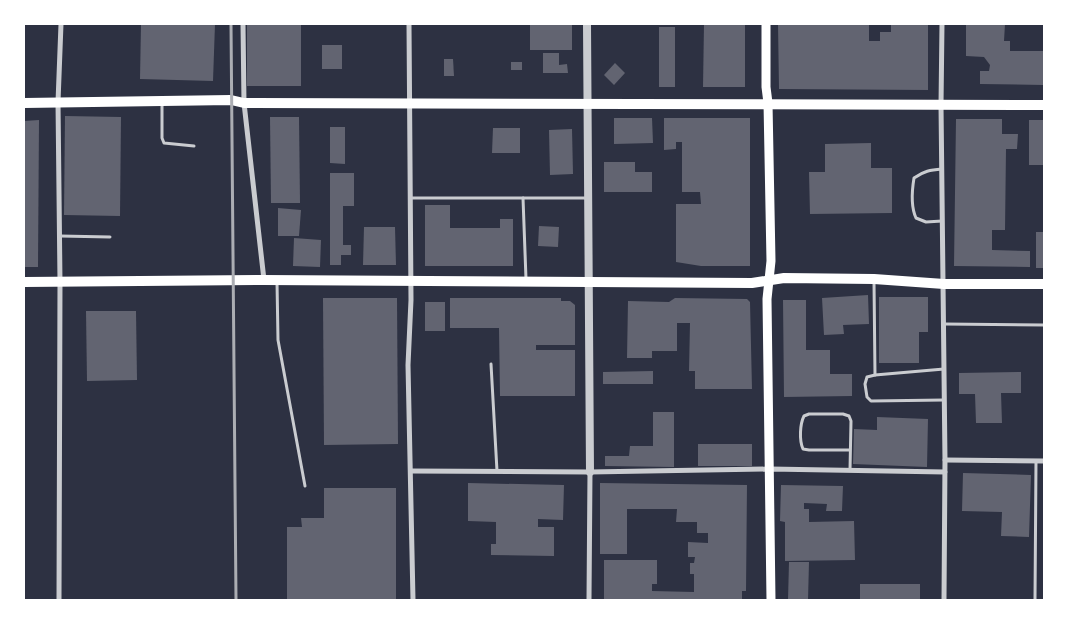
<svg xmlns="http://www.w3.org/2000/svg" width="1068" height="624" font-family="'Golos Text',sans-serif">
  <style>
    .building { fill: #626471 }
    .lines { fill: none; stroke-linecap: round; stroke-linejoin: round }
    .service { stroke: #caccd0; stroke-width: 3 }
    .minor { stroke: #caccd0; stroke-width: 5 }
    .tertiary { stroke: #caccd0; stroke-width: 8 }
    .secondary { stroke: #fff; stroke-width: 9 }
    .primary { stroke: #fff; stroke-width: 10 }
    .rail { stroke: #abadb3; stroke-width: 3 }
  </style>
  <rect width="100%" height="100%" fill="#2d3142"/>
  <g class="building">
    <path d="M141,24h74l-2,57 -73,-2z"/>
    <rect x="247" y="24" width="54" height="62"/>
    <rect x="530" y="24" width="42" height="26"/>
    <path d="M704,24h41v63h-42z"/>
    <path d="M778,24h91v17h11v-9h11v-8h37v66l-149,-1z"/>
    <path d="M966,24h39l-1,17h6v10h34v34l-64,-1v-13h9l1,-6 -6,-8 -18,-1z"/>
    <rect x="659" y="27" width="16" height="60"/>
    <rect x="322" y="45" width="20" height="24"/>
    <path d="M543,53h16v12l8,-1 1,9h-25z"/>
    <path d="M444,59h9l1,17h-10z"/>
    <rect x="511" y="62" width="11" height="8"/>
    <path d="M615,63l10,10 -11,12 -10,-10z"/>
    <path d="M65,116l56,1 -1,99 -56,-1z"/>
    <path d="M270,117h29l1,86h-29z"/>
    <path d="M614,118h38l1,25 -39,1z"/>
    <path d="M664,118h86v148h-49l-25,-4v-58h25l-1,-12h-18v-50h-6v7l-12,1z"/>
    <path d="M956,119h46v15h16l-1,15h-11l-1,81h-13v20l38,1v16l-76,-1z"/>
    <path d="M39,120l-1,147h-14v-146z"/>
    <rect x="1029" y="120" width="15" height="45"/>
    <path d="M330,127h15v37l-15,-1z"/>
    <path d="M493,128h27v25h-28z"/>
    <path d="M572,129l1,45 -23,1 -1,-45z"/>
    <path d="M871,143v25h21v45l-82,1 -1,-42h16v-28z"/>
    <path d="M604,162h31v10h17v20h-48z"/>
    <path d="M330,173h24v33h-11v39h8v10h-10v10h-11z"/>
    <path d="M425,205h25v23h50v-9h13v47h-88z"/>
    <path d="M278,208l23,2 -2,26h-21z"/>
    <path d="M539,226l20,1 -1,20 -20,-1z"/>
    <path d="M364,227h31l1,38h-33z"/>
    <rect x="1036" y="232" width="8" height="36"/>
    <path d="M294,238l27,2 -1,27 -27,-1z"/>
    <path d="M868,295l1,29 -26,1 1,9 -20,1 -2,-37z"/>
    <path d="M879,297h49v35h-9v31h-40z"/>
    <path d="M323,298h74l1,146 -74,1z"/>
    <path d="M450,298h111v3h9l5,4v40h-39v5h39v46h-75l-1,-68h-49z"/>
    <path d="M675,298l72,1 3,3 2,87h-57v-18h-6l1,-48h-13v28h-25v7h-25l1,-57 41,1z"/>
    <path d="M783,300h23v50h24v24h22v22l-68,1z"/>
    <rect x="425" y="302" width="20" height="29"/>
    <path d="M86,311h50l1,69 -50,1z"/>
    <path d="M653,371v13h-50v-12z"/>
    <path d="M1021,372v21h-20l1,30h-26l-1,-29h-16v-21z"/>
    <path d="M653,412h21v55l-69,-1v-10h24l1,-10h23z"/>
    <path d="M877,417l51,2 -1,48 -74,-3 1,-35 23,1z"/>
    <rect x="698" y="444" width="54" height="22"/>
    <path d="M963,473l68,2 -2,62 -28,-1 1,-24 -40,-1z"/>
    <path d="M468,483l96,2 -1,35 -25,-1v8h16v29l-63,-1v-11h5v-22l-28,-1z"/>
    <path d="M600,483l147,2 -1,106h-4v9h-138v-40h53v24h-5v7l42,1v-18h-4v-11h4l1,-6h-7v-15l20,1v-10h-11v-11h-21l1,-13h-50v45h-27z"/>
    <path d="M781,485l62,1 -1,25h-16l1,-7 -23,-1v6h5v13l45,-1 1,39 -70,1v-39l-5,-1z"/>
    <path d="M324,488h72v112h-109v-73h15l-1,-9h23z"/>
    <path d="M789,562h20l-1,38h-20z"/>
    <rect x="860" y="584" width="60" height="16"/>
  </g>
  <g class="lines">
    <g class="service">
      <path d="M162,104v34l2,5 30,3"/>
      <path d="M942,169c-12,1 -18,2 -28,9 -2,12 -3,29 2,40l10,4 16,-1"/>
      <path d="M410,198h177"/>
      <path d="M523,198l3,81"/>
      <path d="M60,236l50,1"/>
      <path d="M277,282l1,58 27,146"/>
      <path d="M874,282l1,93"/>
      <path d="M944,324l100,1"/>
      <path d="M491,364l6,107"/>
      <path d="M944,369l-69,6 -8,2 -2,7 2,13 4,4 73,-1"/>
      <path d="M850,470l1,-49 -2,-5 -6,-2h-34l-5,2c-4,8 -5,24 -1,33l6,1h41"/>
      <path d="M1035,600l1,-139"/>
    </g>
    <g class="minor">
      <path d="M243,24l1,79 20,177"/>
      <path d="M409,24l2,276 -3,65 5,235"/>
      <path d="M942,24l-1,81 4,355 -1,140"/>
      <path d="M945,460l99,1"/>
      <path d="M411,471l179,1 180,-3 175,3"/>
      <path d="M59,600l1,-318 -2,-180 3,-78"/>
      <path d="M589,600l1,-128"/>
    </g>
    <path class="tertiary" d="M587,24l3,448"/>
    <path class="secondary" d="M766,24v63l2,16 3,158 -4,38 4,301"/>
    <g class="primary">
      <path d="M24,103l207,-3 13,3 800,2"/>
      <path d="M24,282l240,-2 488,3 32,-5 90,1 70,5h100"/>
    </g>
    <path class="rail" d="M231,24l5,576"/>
  </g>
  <rect width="1068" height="624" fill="none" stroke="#ffffff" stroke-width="50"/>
</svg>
